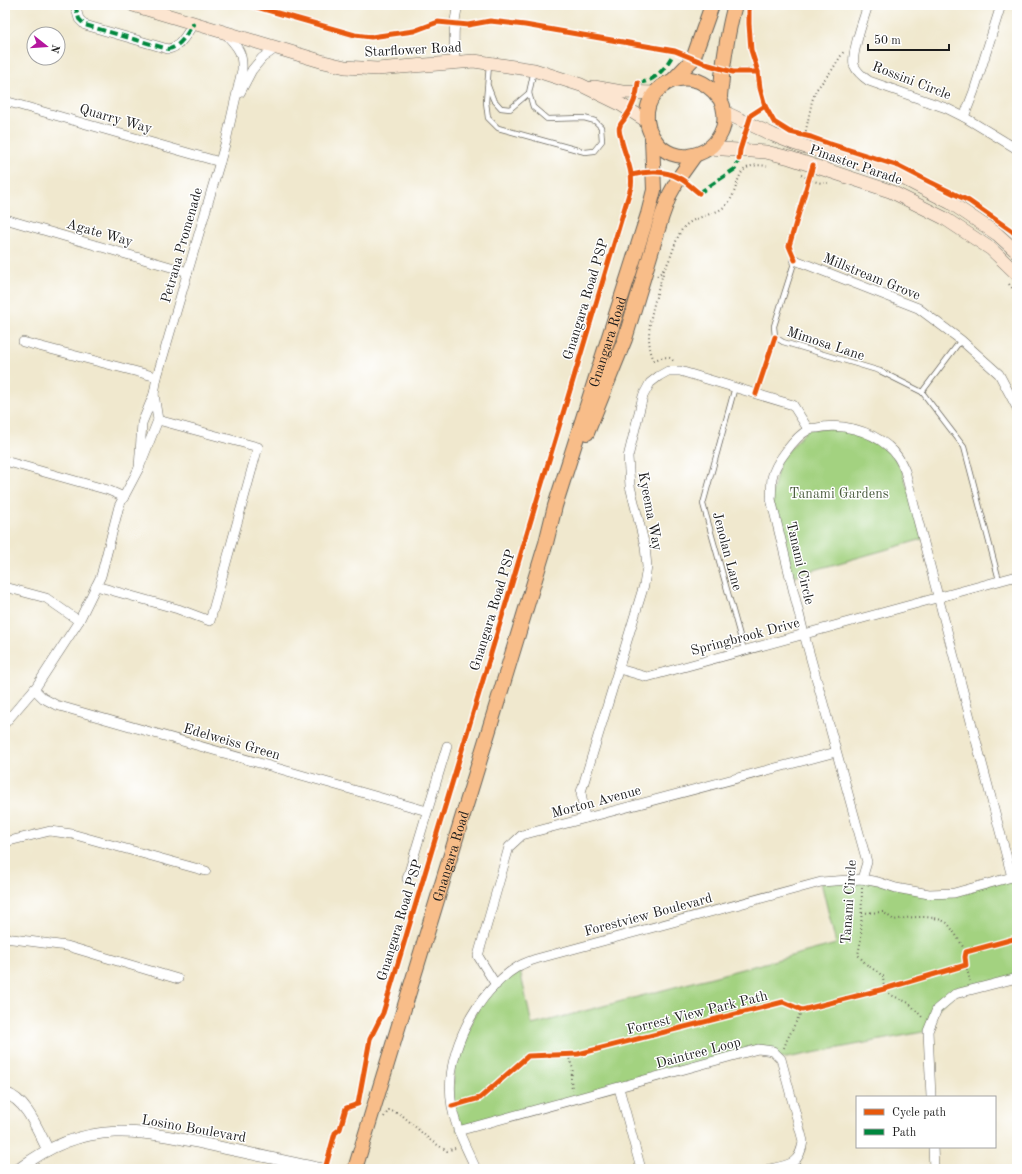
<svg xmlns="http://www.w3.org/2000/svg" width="1022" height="1174" font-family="'Old Standard TT',serif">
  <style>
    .green { fill: #a3d280; stroke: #60774e }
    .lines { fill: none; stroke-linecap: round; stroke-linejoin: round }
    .service-casing { stroke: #66635a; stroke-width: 6 }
    .minor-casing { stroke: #66635a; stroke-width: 10 }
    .tertiary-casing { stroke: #66635a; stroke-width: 12 }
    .secondary-casing { stroke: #66635a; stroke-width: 14 }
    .primary-casing { stroke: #66635a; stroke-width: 16 }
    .path { stroke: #66635a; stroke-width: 2; stroke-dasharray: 1 3; stroke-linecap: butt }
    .service { stroke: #fff; stroke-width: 4.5 }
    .minor { stroke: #fff; stroke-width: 9 }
    .tertiary { stroke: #fff; stroke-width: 11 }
    .secondary { stroke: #fce5d0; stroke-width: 13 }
    .primary { stroke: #f8bd89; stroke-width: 14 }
    .quiet { stroke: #00873e; stroke-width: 4; stroke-dasharray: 8 4; stroke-linecap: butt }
    .cycleway-casing { stroke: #fff; stroke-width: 8 }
    .cycleway { stroke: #e8590c; stroke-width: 5 }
    .labels { text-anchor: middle; stroke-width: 3; stroke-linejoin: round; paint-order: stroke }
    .street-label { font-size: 14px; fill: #1c1c1c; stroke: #fff }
    .park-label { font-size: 14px; fill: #4b5c3f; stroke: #fff }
  </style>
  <rect width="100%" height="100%" fill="#fff"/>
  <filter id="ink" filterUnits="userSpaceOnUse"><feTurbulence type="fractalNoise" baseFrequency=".025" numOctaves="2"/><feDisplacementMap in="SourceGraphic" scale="8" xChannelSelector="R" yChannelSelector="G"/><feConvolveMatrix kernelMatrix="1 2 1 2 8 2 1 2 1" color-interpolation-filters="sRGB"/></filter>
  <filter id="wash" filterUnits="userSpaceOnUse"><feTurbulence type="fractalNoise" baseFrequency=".012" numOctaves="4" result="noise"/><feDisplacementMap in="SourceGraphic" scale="16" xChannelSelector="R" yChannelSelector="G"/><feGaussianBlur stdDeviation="0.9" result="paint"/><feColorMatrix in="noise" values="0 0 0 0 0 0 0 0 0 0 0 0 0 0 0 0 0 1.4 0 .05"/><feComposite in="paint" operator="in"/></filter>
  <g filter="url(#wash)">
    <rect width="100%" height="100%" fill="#f0e8ce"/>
    <g class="green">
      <path d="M852,427l46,29 25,83 -133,38 -19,-78 9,-39 28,-31z"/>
      <path d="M1017,877v101l-62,16 -18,15 -9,22 -147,28 -8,-8 -15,-1 -300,81 -6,-25 3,-50 25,-52 39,-38 13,59 304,-81 -15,-62 41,-3 67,15z"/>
    </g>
  </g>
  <g filter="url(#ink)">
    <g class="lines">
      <defs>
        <g id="service">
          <path d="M489,65l-3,37 2,16 10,10 87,24 9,-1 8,-10 -1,-14 -6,-6 -11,-3 -37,1 -14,-12 -4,-14 5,-23"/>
          <path d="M488,86l5,13 8,9 9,1 19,-16"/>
          <path d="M795,260l-21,66 1,11 8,5 97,29 42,21 42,55 35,133"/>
          <path d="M735,387l-32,117 41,146"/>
          <path d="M922,392l39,-52"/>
        </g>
        <g id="minor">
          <path d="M75,5l4,14 6,6 83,24c13,-2 19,-16 26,-26"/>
          <path d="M868,5c-4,13 -17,48 -14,60 3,7 9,12 15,16l77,27 18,9 53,32"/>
          <path d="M455,62c-1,-20 -2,-38 3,-57"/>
          <path d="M240,93l12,-23 10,-12 14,-10"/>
          <path d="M5,101l215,61"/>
          <path d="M964,117l10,-26 27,-86"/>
          <path d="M5,219l183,53"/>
          <path d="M795,260l123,48 43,32 38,34 18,34"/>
          <path d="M23,342l134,35"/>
          <path d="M5,461l103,29 16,7"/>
          <path d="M139,468l3,-45 12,-29 3,-17 69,-236 16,-71c1,-19 -5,-23 -17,-37"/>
          <path d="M96,586l82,23 32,12 48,-174 -100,-27"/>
          <path d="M5,587l41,11 33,23"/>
          <path d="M619,669l28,8 370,-101"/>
          <path d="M34,689l9,9 13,7 371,106"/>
          <path d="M5,723l31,-36 43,-66 22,-45 18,-70 20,-38 19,-48 -4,-26"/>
          <path d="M585,818l-4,-26 63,-207 3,-18 -2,-21 -15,-60 -2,-29 15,-61 7,-13 9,-7 9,-5h12l113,34 15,24"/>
          <path d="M5,842l45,-11 22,3 134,37"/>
          <path d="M407,879l40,-133"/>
          <path d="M862,879l5,-17 -63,-228 -33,-135c1,-7 0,-15 1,-21 2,-14 24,-42 36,-48 2,-2 6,-2 9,-2 24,-5 52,2 71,18 9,7 13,16 17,25l107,406"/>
          <path d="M5,938l62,8 111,33"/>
          <path d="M496,985l-18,-29 31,-109 13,-12 314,-83"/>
          <path d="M619,1088l22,81"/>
          <path d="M931,1097l-3,-66 9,-22 18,-15 62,-16"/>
          <path d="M458,1131l300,-82 15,2 8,8 22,82c-3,23 -13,24 -34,28"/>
          <path d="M933,1147l1,22"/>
          <path d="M476,1169c-9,-20 -20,-39 -24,-62 -9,-51 23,-115 67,-141 5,-3 11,-5 17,-7l285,-77 41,-3 16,3 18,6 33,6 25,-1 58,-16 5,-3"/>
        </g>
        <g id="tertiary">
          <path d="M5,1093c22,7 33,38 43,57"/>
          <path d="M19,1169c66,-52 124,-39 200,-22 35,7 69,15 104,22"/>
        </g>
        <g id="secondary">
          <path d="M133,5l191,57 21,5 32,2 97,-8 60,9 47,15 39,19 27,17"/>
          <path d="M594,87l28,5 33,1"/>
          <path d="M724,112l49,23 20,8 102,31 56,29 46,31 20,18"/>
          <path d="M709,148l57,4 24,6 100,33 54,27 47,31 26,25"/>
        </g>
        <g id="primary">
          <path d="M673,80l20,-21 19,-54"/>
          <path d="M720,99c-36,-50 -99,2 -62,45 7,9 20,13 30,12 15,-2 27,-10 33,-23 4,-8 4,-19 2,-27 -1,-3 -3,-6 -3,-8 0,-7 2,-15 2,-22 3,-23 6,-48 13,-71"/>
          <path d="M587,433l38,-94 37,-123 8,-22 10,-18 15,-21"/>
          <path id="s1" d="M355,1169l191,-626 9,-37 93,-292 6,-24 -2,-52"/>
        </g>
      </defs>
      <use href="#service" class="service-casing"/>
      <use href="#minor" class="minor-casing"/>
      <use href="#tertiary" class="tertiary-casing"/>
      <use href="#secondary" class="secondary-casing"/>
      <use href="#primary" class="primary-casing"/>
      <g class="path">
        <path d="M805,135l7,-34 4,-11 16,-20 12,-19"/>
        <path d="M801,175c9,4 16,9 27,8"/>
        <path d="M664,270c-7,26 -23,64 -10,90 7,-2 15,-6 20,2"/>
        <path d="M657,276c15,-11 15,-30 24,-45 11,-17 36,-14 47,-28 14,-17 4,-42 39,-37"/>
        <path d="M1009,284l8,10"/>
        <path d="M862,888l-1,51 -3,16 8,9 17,12 1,13 7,6 18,8 14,15"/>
        <path d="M862,913l21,-1 11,8c14,-3 40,-6 53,3 5,5 15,22 19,29"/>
        <path d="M966,965l4,16"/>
        <path d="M784,1048l3,-8 15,-30"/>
        <path d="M568,1055l5,14 -2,9 1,12"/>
        <path d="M384,1117l5,-7 13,5 28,25 17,11 8,-3"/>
      </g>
      <use href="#service" class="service"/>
      <use href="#minor" class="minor"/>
      <use href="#tertiary" class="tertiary"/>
      <use href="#secondary" class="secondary"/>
      <use href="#primary" class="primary"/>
      <g class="quiet">
        <path d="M75,5l4,14 6,6 83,24c13,-2 19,-16 26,-26"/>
        <path d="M638,83c19,-2 28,-16 37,-32"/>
        <path d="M699,193l36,-24 4,-10"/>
      </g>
      <defs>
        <g id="cycleway">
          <path d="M249,5l106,30 16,2 43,-6 24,-9 30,3 22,-4 35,4 150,26 34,14 24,7h25"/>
          <path d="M749,5v19l2,26 7,22 2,16 5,18 9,16 16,10 21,5 19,7 69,22 31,16 39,19 43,30 5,4"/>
          <path d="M739,159l1,-9 11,-35 14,-9"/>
          <path d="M632,175c14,-4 33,-5 47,3 7,3 13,10 20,15"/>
          <path d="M795,260l-6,-14 24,-81"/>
          <path d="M756,394l19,-57"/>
          <path d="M452,1106l28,-8 48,-42 50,-2 205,-52 19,8 82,-21 82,-24 -1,-8 1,-5 51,-14"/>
          <path d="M325,1169l10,-36 5,-4 6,-21 12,-4 12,-65 13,-26 248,-826c3,-16 -7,-33 -10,-49 -1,-3 -3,-9 -1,-12 0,-3 4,-5 5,-8 8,-11 12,-22 13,-35"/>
        </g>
      </defs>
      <use href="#cycleway" class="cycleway-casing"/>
      <use href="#cycleway" class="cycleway"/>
    </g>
  </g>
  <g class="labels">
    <g class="street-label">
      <text transform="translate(413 49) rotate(-3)" y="5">Starflower Road</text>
      <text transform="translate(912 80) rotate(21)" y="5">Rossini Circle</text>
      <text transform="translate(116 118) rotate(16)" y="5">Quarry Way</text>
      <text transform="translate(856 164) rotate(19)" y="5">Pinaster Parade</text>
      <text transform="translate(100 232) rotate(16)" y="5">Agate Way</text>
      <text transform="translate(181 245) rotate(-74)" y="5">Petrana Promenade</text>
      <text transform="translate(872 276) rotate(22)" y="5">Millstream Grove</text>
      <text transform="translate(585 299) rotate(-73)" y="5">Gnangara Road PSP</text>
      <text dy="5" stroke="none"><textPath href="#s1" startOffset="865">Gnangara Road</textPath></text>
      <text transform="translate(826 343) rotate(18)" y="5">Mimosa Lane</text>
      <text transform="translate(651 511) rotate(79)" y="5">Kyeema Way</text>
      <text transform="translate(728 551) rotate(75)" y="5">Jenolan Lane</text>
      <text transform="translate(801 563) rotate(77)" y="5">Tanami Circle</text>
      <text transform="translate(492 610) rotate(-73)" y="5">Gnangara Road PSP</text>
      <text transform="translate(745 636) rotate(-15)" y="5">Springbrook Drive</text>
      <text transform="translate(232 741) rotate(16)" y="5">Edelweiss Green</text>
      <text transform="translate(596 801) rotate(-15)" y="5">Morton Avenue</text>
      <text dy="5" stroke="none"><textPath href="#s1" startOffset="327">Gnangara Road</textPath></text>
      <text transform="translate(848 902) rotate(-86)" y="5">Tanami Circle</text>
      <text transform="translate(648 914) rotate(-15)" y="5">Forestview Boulevard</text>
      <text transform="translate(399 920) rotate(-73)" y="5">Gnangara Road PSP</text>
      <text transform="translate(697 1012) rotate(-14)" y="5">Forrest View Park Path</text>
      <text transform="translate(698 1052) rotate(-15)" y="5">Daintree Loop</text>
      <text transform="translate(194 1128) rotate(10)" y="5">Losino Boulevard</text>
    </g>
    <g class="park-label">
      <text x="839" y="498">Tanami Gardens</text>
    </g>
  </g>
  <rect width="1022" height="1174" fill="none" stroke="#fff" stroke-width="20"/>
  <rect x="856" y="1096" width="140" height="52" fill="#ffffff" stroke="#a4a4a4"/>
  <rect x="864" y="1109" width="20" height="6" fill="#e8590c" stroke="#a4a4a4"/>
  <text x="892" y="1116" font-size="12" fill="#1c1c1c">Cycle path</text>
  <rect x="864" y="1129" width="20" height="6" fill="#00873e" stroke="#a4a4a4"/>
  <text x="892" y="1136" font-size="12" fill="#1c1c1c">Path</text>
  <g transform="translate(46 46) rotate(107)"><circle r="19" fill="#ffffff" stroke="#a4a4a4"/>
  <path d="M0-3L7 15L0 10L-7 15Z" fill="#b5179e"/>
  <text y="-6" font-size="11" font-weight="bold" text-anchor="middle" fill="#1c1c1c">N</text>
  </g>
  <path d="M868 44v6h81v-6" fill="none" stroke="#1c1c1c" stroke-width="2"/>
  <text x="874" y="44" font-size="12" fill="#1c1c1c" stroke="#ffffff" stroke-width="3" paint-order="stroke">50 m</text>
</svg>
